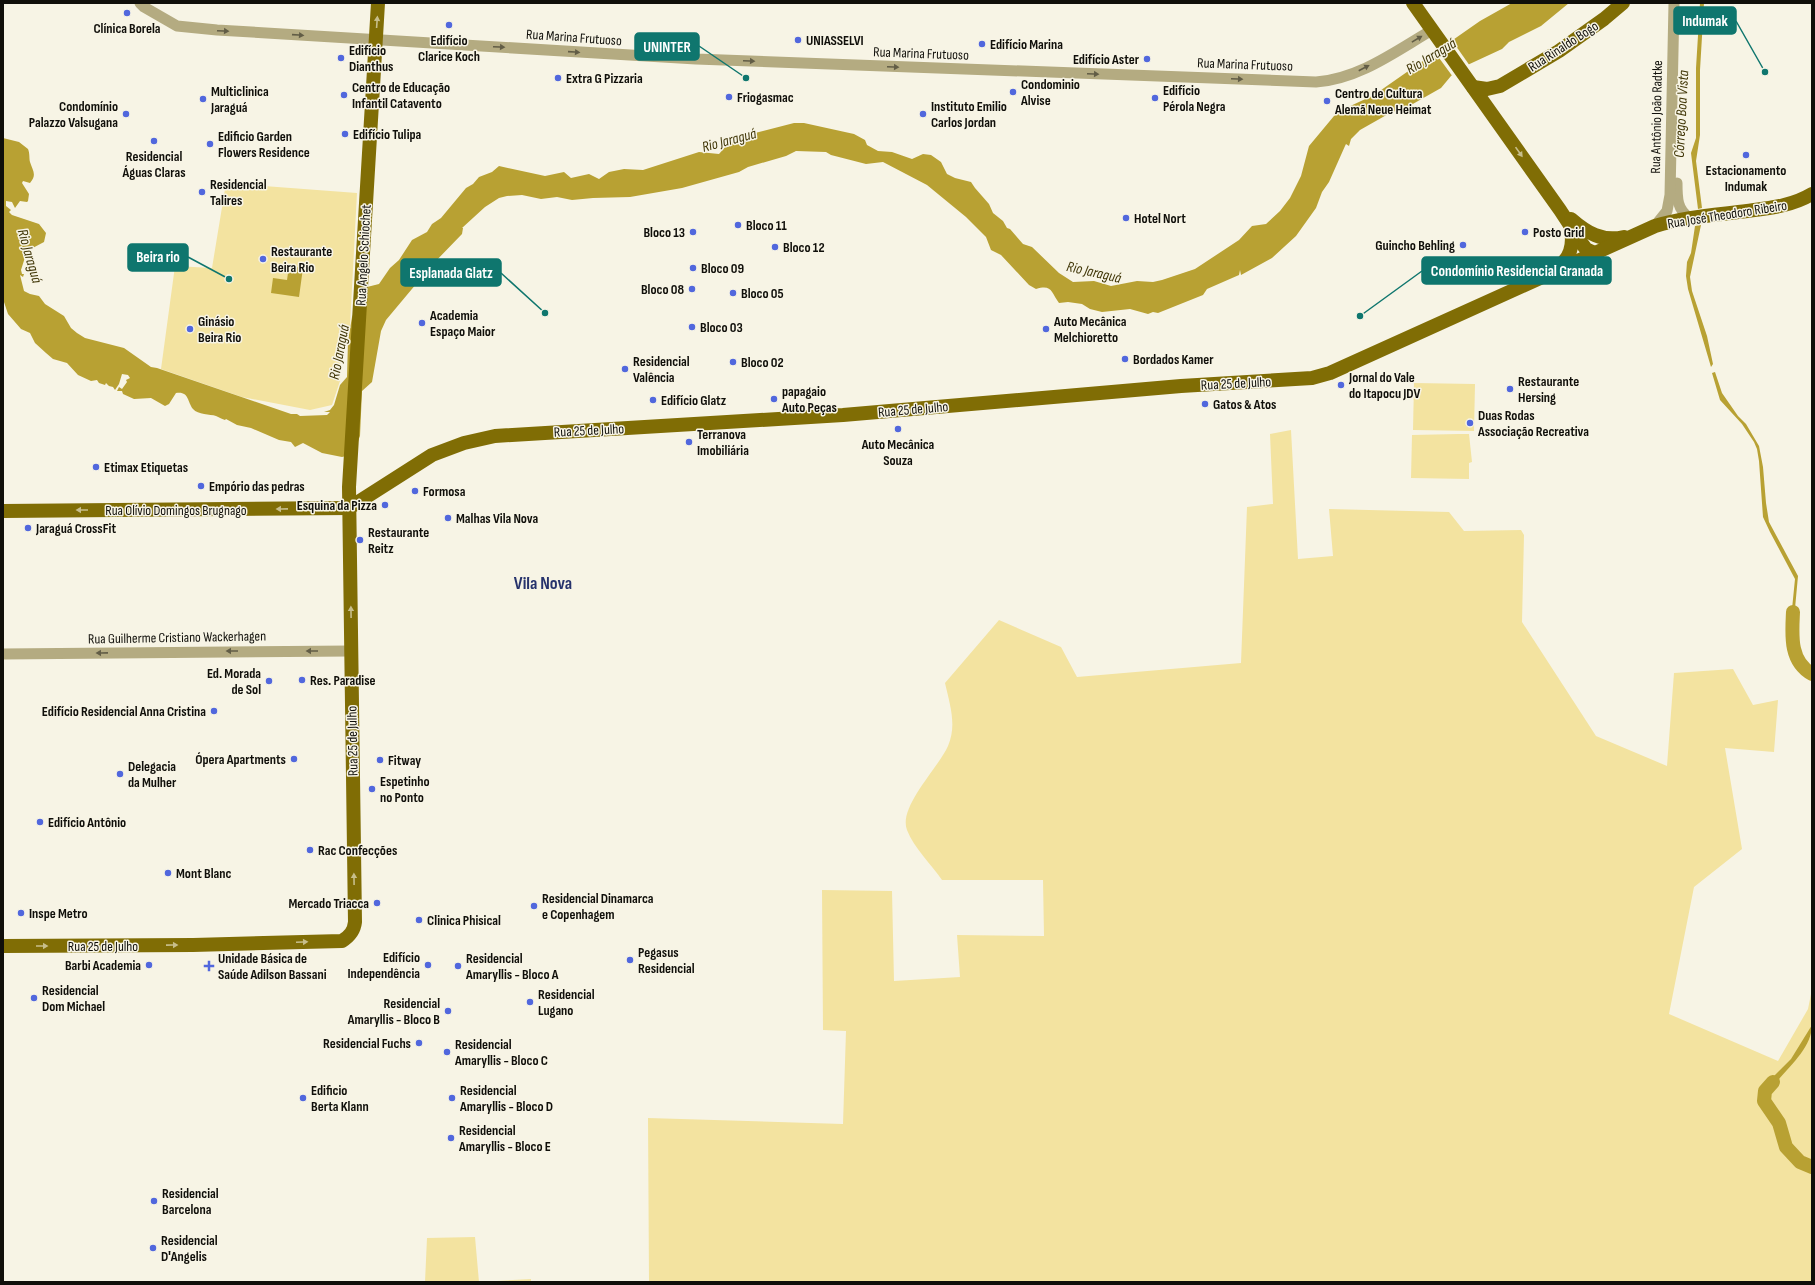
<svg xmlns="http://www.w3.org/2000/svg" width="1815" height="1285" font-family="'Sofia Sans Condensed',sans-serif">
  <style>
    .green { fill: #f3e3a0 }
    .water { fill: #b8a133 }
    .pier { fill: #f7f4e5 }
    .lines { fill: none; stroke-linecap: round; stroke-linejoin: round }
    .river { stroke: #b8a133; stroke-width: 14 }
    .minor { stroke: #b4ab81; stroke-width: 11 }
    .major { stroke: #806d05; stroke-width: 14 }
    .oneway { fill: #c7be8b }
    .oneway2 { fill: #625d46 }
    .poi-dot { fill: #5167dd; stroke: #f7f4e5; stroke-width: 1.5 }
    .labels { text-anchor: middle; stroke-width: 3; stroke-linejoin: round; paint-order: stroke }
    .poi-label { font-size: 14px; font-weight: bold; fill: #100f0a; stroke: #f7f4e5; text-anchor: start }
    .street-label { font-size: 14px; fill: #100f0a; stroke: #f7f4e5 }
    .water-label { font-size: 15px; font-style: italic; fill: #403607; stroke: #f7f4e5 }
    .district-label { font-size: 18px; font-weight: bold; fill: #27336c; stroke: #f7f4e5 }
    .leader { fill: none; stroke: #0f766e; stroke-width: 1.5 }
    .callout-dot { fill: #0f766e; stroke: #f7f4e5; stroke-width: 1.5 }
    .callout { fill: #0f766e; stroke: #0f766e; stroke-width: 1.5 }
    .callout-label { font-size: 15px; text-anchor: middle; font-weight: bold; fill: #fff }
  </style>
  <rect width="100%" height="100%" fill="#f7f4e5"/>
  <g class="green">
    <path d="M226,183l131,10 -7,133 -9,5 -1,50 -8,24 -22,5 -68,-13 -81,-28 14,-103 37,2z"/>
    <path d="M1414,383l61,1 -1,47 -61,-1z"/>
    <path d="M1291,430l7,129 35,-3 -4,-47 120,3 15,19 57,-1 3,5 -2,87 74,114 71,30 7,-93 59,-4 20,36 25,-5 -4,52 -49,-4 17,101 -48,38 -25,127 109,47 30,-52 4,-20v293h-1163l-1,-164 195,6 3,-93 -23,-1 -1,-140 70,1 2,90 66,-4 -3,-42 87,1 -1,-56h-101c-11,-16 -28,-32 -35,-50 -9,-23 32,-63 41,-84 9,-21 2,-41 -3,-63l54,-63 62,27 16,30 164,-14 6,-156 26,-3 -3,-70z"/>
    <path d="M1458,434h11l3,28 -3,1v16l-58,-1 1,-43z"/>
    <path d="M475,1237l4,45 52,-3v3h-106l2,-44z"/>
  </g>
  <g class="water">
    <path d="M1512,3h57l-28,23 -32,16 -7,7 -41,19 -10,8 -10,12 -30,17 -21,8 -30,17 -9,9 -2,7 -3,-2 -1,2 -16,36 -7,10 -6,16 -20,28 -24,22 -31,17 -1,-5 -1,5 -32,14 -4,6 -45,18 -5,-1 -5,2 -18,-5 -28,3 -12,-3 -8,-5 -14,-2 -9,1c-8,-11 -7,-19 -23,-14l-7,-4 -28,-30 -10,-5 -5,-13 -20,-20 -39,-32 -44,-23 -17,2 -35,-9 -5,-3 -30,-1 -10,5 -38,11 -9,5 -57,16 -52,9 -37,1 -21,2 -15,-3 -16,2 -19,-4 -15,1 -8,2 -14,9 -23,21h1l-1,6 -30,31 -46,55 -5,11 -9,51 -10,9 -2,45 -6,15 -8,5 -4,1 -20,-4 -19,-10 -8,4 -4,-5 -12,-2 -28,-12 -14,-3 -11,-6 -1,1c-4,-1 -6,-3 -9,-4 -6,-2 -18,-1 -23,-7 -6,-8 -4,-18 -17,-16l-7,11 -4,2 -14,-8 -17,1 -11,-5 -1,-3h-5l2,-4 3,2 5,-7 -1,-2 4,-2 -2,-3 -6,-1 -3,10 -4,6 -2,-3 -4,-1 -3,-3 -1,2 -6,-2 -2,-3 -6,1 -13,-6 -11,-12 -14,-4 -7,-6 -11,-10 -5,-10 -9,-4 -13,-15 -5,-15v-161l16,4 9,7c2,5 1,9 2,13 3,9 7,13 0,21l-7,-2 -1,2 7,11 -1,7 -1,1 -7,-1 -5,7 -3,-6 -6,-1v5l5,4 -2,2 3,3 27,9 7,9 -2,9 -17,9 -6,19 1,4h2l-1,3 -3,-2 4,16 6,3 9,2 6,8 19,12 7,12 6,5 8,5 39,10 27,19 6,1 134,46h6l3,2 27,-1 3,-3h-6l6,-2 4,-5 6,-20 7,-8 1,-36 4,-24 15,-30 12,-3 11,-16 9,-8 13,-20 15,-8 5,-8 9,-6 25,-30 7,-4 6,-7 13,-5 7,-6 46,10 19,-4 7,6 18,-4 10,5 10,-7 15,-3 19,1 56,-18 20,2 8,-9 28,-12 39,-10h10l50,11 11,6 2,5 11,6 14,1 20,7 11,-5 8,1 10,7 6,12 8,4 16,4 4,6 14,16 4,9 10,8 4,7 3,1 13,15 9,3 27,26 14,9 21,-1 17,5 26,-5 16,1 9,-2 33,-11 44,-29 13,-14 14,-2 14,-13 10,-13 11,-22 8,-30 25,-30 12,-8 28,-13 106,-74z"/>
    <path d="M1700,3h4l-4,67v65l-4,26 6,47 -4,1 -7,-56 5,-15v-70z"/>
    <path d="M1701,225l-11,52 2,14 15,45 6,28 -2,3 -23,-78 -2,-13 1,-14 4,-9 4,-27z"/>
    <path d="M289,266l14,2 -4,29 -28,-4 2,-15 14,2z"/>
    <path d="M1715,372l7,21 16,23 8,8 13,22 4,21 3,36 3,19 29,54 -5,54 -3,-1 5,-50 -25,-47 -7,-15 -4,-56 -2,-12 -3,-7 -12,-18 -22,-24 -8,-27z"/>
    <path d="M1790,639l4,1c0,14 8,24 18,32v4c-13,-8 -20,-22 -22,-37z"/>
    <path d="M1812,1025c0,28 -35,50 -47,73h-3l2,-12 27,-27z"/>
  </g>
  <path class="pier" d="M1451,39l19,27 -17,11 -19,-26z"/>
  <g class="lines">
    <g class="river">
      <path d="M1793,612c-1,22 -4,49 19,62"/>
      <path d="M1773,1082l-8,9 -1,10 15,22 7,24 14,15 12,5"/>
    </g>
    <g class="minor">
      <path d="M140,3l4,4 33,19 40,4 479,29 620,23c43,-3 80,-31 116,-52"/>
      <path d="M1677,183c0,15 0,27 13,35"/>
      <path d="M1655,226l12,-15 3,-16 4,-192"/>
      <path d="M3,654l348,-3"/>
    </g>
    <g class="major">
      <path d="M1413,3l147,207 23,35 3,4 11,5"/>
      <path d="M1473,87l14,2 13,-3 59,-35 45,-32 19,-16"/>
      <path d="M1571,219c16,14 31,23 53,18"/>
      <path d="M1557,269c13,-12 17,-22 14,-40"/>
      <path d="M349,508l83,-53 32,-12 31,-7 348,-21 338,-29 131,-8 18,-5 325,-147c29,-9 61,-11 92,-15 23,-3 45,-5 65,-17"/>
      <path d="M3,511l346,-3"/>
      <path d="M3,946l190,-1 149,-4c8,-5 12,-10 13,-19l-6,-435 29,-484"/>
    </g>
  </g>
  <defs><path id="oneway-solid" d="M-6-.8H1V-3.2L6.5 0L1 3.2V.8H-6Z"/></defs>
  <g class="oneway">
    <use href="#oneway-solid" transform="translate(377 22) rotate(-86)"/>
    <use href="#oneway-solid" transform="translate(1519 152) rotate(55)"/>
    <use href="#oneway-solid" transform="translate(282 509) rotate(179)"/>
    <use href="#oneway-solid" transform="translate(82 510) rotate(180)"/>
    <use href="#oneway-solid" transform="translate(351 612) rotate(-91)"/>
    <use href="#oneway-solid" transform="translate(354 879) rotate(-91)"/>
    <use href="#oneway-solid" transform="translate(302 942) rotate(-2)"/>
    <use href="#oneway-solid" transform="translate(172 945) rotate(-1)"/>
    <use href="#oneway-solid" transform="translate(42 946)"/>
  </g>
  <g class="oneway2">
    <use href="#oneway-solid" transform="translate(223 31) rotate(3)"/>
    <use href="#oneway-solid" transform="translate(298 35) rotate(4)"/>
    <use href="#oneway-solid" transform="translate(1417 39) rotate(-31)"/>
    <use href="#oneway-solid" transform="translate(499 47) rotate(3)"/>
    <use href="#oneway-solid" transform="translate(574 52) rotate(4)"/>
    <use href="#oneway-solid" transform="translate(749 61) rotate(2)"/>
    <use href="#oneway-solid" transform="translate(893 67) rotate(2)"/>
    <use href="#oneway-solid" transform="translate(1364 68) rotate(-28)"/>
    <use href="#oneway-solid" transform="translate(1093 74) rotate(2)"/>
    <use href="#oneway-solid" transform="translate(1237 79) rotate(2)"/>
    <use href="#oneway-solid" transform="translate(232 651) rotate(180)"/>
    <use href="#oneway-solid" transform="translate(312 651) rotate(180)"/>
    <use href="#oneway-solid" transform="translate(102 653) rotate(179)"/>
  </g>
  <g class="poi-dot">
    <circle cx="127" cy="13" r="4"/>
    <circle cx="449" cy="25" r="4"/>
    <circle cx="798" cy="40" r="4"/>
    <circle cx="982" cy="44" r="4"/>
    <circle cx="341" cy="58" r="4"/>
    <circle cx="1147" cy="59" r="4"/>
    <circle cx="558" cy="78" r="4"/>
    <circle cx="1013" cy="92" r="4"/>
    <circle cx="344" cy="95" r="4"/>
    <circle cx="729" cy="97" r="4"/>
    <circle cx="1155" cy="98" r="4"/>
    <circle cx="203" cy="99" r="4"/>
    <circle cx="1327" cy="101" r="4"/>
    <circle cx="126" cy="114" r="4"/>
    <circle cx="923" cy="114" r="4"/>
    <circle cx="345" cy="134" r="4"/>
    <circle cx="154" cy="141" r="4"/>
    <circle cx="210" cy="144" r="4"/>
    <circle cx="1746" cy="155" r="4"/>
    <circle cx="202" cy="192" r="4"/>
    <circle cx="1126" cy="218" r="4"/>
    <circle cx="738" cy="225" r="4"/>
    <circle cx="693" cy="232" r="4"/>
    <circle cx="1525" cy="232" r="4"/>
    <circle cx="1463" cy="245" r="4"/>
    <circle cx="775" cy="247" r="4"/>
    <circle cx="263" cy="259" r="4"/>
    <circle cx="693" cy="268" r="4"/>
    <circle cx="692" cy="289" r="4"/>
    <circle cx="733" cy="293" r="4"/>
    <circle cx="422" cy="323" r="4"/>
    <circle cx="692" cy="327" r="4"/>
    <circle cx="190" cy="329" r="4"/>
    <circle cx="1046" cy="329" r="4"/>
    <circle cx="1125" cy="359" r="4"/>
    <circle cx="733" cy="362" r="4"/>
    <circle cx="625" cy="369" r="4"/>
    <circle cx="1341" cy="385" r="4"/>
    <circle cx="1510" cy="389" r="4"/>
    <circle cx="774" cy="399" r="4"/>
    <circle cx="653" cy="400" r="4"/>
    <circle cx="1205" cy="404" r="4"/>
    <circle cx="1470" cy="423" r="4"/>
    <circle cx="898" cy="429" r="4"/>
    <circle cx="689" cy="442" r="4"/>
    <circle cx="96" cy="467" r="4"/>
    <circle cx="201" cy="486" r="4"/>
    <circle cx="415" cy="491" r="4"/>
    <circle cx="385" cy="505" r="4"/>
    <circle cx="448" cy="518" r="4"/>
    <circle cx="28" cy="528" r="4"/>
    <circle cx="360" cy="540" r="4"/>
    <circle cx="302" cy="680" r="4"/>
    <circle cx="269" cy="681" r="4"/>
    <circle cx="214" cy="711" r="4"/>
    <circle cx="294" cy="759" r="4"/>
    <circle cx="380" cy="760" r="4"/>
    <circle cx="120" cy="774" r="4"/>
    <circle cx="372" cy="789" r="4"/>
    <circle cx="40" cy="822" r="4"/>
    <circle cx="310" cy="850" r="4"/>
    <circle cx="168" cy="873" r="4"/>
    <circle cx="377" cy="903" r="4"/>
    <circle cx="534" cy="906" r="4"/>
    <circle cx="21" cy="913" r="4"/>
    <circle cx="419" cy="920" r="4"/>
    <circle cx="630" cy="960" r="4"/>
    <circle cx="149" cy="965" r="4"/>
    <circle cx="428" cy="965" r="4"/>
    <path d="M207 960h4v4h4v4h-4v4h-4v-4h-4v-4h4z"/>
    <circle cx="458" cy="966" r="4"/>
    <circle cx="34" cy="998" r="4"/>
    <circle cx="530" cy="1002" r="4"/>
    <circle cx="448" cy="1011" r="4"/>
    <circle cx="419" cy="1043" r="4"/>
    <circle cx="447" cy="1052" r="4"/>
    <circle cx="303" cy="1098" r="4"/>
    <circle cx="452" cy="1098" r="4"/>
    <circle cx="451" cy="1138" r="4"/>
    <circle cx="154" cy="1201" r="4"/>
    <circle cx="153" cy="1248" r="4"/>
  </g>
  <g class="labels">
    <g class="poi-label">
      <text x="127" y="33" text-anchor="middle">Clínica Borela</text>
      <text x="449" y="45" text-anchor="middle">Edifício<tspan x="449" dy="16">Clarice Koch</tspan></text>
      <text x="806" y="45">UNIASSELVI</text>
      <text x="990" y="49">Edifício Marina</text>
      <text x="349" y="55">Edifício<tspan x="349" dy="16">Dianthus</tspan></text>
      <text x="1139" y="64" text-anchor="end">Edifício Aster</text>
      <text x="566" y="83">Extra G Pizzaria</text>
      <text x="1021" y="89">Condominio<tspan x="1021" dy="16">Alvise</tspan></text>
      <text x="352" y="92">Centro de Educação<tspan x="352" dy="16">Infantil Catavento</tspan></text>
      <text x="1163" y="95">Edifício<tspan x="1163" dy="16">Pérola Negra</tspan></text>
      <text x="211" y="96">Multiclinica<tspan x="211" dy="16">Jaraguá</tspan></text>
      <text x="1335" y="98">Centro de Cultura<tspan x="1335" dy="16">Alemã Neue Heimat</tspan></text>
      <text x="737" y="102">Friogasmac</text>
      <text x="118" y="111" text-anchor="end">Condomínio<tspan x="118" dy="16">Palazzo Valsugana</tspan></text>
      <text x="931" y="111">Instituto Emilio<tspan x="931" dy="16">Carlos Jordan</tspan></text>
      <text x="353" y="139">Edifício Tulipa</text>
      <text x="218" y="141">Edificio Garden<tspan x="218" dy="16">Flowers Residence</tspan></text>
      <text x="154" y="161" text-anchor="middle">Residencial<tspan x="154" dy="16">Águas Claras</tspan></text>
      <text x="1746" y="175" text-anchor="middle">Estacionamento<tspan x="1746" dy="16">Indumak</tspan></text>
      <text x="210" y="189">Residencial<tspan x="210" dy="16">Talires</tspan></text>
      <text x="1134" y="223">Hotel Nort</text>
      <text x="746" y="230">Bloco 11</text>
      <text x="685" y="237" text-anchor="end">Bloco 13</text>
      <text x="1533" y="237">Posto Grid</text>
      <text x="1455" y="250" text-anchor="end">Guincho Behling</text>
      <text x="783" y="252">Bloco 12</text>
      <text x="271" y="256">Restaurante<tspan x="271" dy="16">Beira Rio</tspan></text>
      <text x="701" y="273">Bloco 09</text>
      <text x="684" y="294" text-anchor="end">Bloco 08</text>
      <text x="741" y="298">Bloco 05</text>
      <text x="430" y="320">Academia<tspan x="430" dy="16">Espaço Maior</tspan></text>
      <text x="198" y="326">Ginásio<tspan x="198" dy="16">Beira Rio</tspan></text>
      <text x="1054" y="326">Auto Mecânica<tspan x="1054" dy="16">Melchioretto</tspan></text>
      <text x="700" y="332">Bloco 03</text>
      <text x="1133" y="364">Bordados Kamer</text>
      <text x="633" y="366">Residencial<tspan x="633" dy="16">Valência</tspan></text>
      <text x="741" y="367">Bloco 02</text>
      <text x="1349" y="382">Jornal do Vale<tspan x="1349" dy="16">do Itapocu JDV</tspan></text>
      <text x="1518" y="386">Restaurante<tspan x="1518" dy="16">Hersing</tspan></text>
      <text x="782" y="396">papagaio<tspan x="782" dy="16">Auto Peças</tspan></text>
      <text x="661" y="405">Edifício Glatz</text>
      <text x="1213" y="409">Gatos &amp; Atos</text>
      <text x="1478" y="420">Duas Rodas<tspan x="1478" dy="16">Associação Recreativa</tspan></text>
      <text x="697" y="439">Terranova<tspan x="697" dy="16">Imobiliária</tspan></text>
      <text x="898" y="449" text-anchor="middle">Auto Mecânica<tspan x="898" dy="16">Souza</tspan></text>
      <text x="104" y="472">Etimax Etiquetas</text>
      <text x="209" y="491">Empório das pedras</text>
      <text x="423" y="496">Formosa</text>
      <text x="377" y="510" text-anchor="end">Esquina da Pizza</text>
      <text x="456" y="523">Malhas Vila Nova</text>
      <text x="36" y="533">Jaraguá CrossFit</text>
      <text x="368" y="537">Restaurante<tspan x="368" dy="16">Reitz</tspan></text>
      <text x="261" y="678" text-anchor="end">Ed. Morada<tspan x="261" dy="16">de Sol</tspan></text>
      <text x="310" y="685">Res. Paradise</text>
      <text x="206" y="716" text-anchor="end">Edifício Residencial Anna Cristina</text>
      <text x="286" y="764" text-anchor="end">Ópera Apartments</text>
      <text x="388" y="765">Fitway</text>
      <text x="128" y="771">Delegacia<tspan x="128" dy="16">da Mulher</tspan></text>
      <text x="380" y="786">Espetinho<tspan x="380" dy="16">no Ponto</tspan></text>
      <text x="48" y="827">Edifício Antônio</text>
      <text x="318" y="855">Rac Confecções</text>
      <text x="176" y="878">Mont Blanc</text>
      <text x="542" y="903">Residencial Dinamarca<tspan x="542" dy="16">e Copenhagem</tspan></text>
      <text x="369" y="908" text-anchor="end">Mercado Triacca</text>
      <text x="29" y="918">Inspe Metro</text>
      <text x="427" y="925">Clinica Phisical</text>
      <text x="638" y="957">Pegasus<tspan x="638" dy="16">Residencial</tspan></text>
      <text x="420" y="962" text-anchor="end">Edifício<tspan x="420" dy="16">Independência</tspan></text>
      <text x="218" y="963">Unidade Básica de<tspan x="218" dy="16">Saúde Adilson Bassani</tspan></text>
      <text x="466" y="963">Residencial<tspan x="466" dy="16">Amaryllis - Bloco A</tspan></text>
      <text x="141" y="970" text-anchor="end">Barbi Academia</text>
      <text x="42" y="995">Residencial<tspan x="42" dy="16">Dom Michael</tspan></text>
      <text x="538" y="999">Residencial<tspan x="538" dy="16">Lugano</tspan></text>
      <text x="440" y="1008" text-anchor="end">Residencial<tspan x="440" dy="16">Amaryllis - Bloco B</tspan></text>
      <text x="411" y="1048" text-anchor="end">Residencial Fuchs</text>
      <text x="455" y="1049">Residencial<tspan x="455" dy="16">Amaryllis - Bloco C</tspan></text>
      <text x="311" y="1095">Edificio<tspan x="311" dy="16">Berta Klann</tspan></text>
      <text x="460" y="1095">Residencial<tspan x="460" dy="16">Amaryllis - Bloco D</tspan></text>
      <text x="459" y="1135">Residencial<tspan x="459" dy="16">Amaryllis - Bloco E</tspan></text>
      <text x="162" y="1198">Residencial<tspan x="162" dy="16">Barcelona</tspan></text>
      <text x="161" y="1245">Residencial<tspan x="161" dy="16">D'Angelis</tspan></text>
    </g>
    <g class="street-label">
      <text transform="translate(574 37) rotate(4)" y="5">Rua Marina Frutuoso</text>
      <text transform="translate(1563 46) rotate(-33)" y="5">Rua Rinaldo Bogo</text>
      <text transform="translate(921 53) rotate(2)" y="5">Rua Marina Frutuoso</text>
      <text transform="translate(1245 64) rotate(2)" y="5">Rua Marina Frutuoso</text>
      <text transform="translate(1656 117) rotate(-89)" y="5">Rua Antônio João Radtke</text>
      <text transform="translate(1727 214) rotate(-9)" y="5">Rua José Theodoro Ribeiro</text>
      <text transform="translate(363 255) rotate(-87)" y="5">Rua Angelo Schiochet</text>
      <text transform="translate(1236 383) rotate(-3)" y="5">Rua 25 de Julho</text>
      <text transform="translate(913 409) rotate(-5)" y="5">Rua 25 de Julho</text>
      <text transform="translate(589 430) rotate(-3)" y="5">Rua 25 de Julho</text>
      <text x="176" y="515">Rua Olívio Domingos Brugnago</text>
      <text transform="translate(177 637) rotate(-1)" y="5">Rua Guilherme Cristiano Wackerhagen</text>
      <text transform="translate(352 741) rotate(-91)" y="5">Rua 25 de Julho</text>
      <text x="103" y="951">Rua 25 de Julho</text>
    </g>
    <g class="water-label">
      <text transform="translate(1431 56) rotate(-31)" y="5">Rio Jaraguá</text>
      <text transform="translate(1681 114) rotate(-87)" y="5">Córrego Boa Vista</text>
      <text transform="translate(729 140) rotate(-15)" y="5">Rio Jaraguá</text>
      <text transform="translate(30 256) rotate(74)" y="5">Rio Jaraguá</text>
      <text transform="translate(1094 272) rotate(13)" y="5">Rio Jaraguá</text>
      <text transform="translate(339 352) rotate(-79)" y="5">Rio Jaraguá</text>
    </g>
    <g class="district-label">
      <text x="543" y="589">Vila Nova</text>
    </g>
  </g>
  <path class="leader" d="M1765 72L1736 21M746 78L699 46M229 279L188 257M1360 316L1422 271M545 313L501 273"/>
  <g class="callout-dot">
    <circle cx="1765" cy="72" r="4"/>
    <circle cx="746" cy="78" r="4"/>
    <circle cx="229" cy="279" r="4"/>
    <circle cx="1360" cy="316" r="4"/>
    <circle cx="545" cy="313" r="4"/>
  </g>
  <g class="callout">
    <rect x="1674" y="7" width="62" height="27" rx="4"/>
    <rect x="635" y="33" width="64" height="27" rx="4"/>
    <rect x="128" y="244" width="60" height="27" rx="4"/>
    <rect x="1422" y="257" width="189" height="27" rx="4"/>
    <rect x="401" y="259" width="100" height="27" rx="4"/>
  </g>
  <g class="callout-label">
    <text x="1705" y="26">Indumak</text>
    <text x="667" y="52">UNINTER</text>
    <text x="158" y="262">Beira rio</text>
    <text x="1517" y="276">Condomínio Residencial Granada</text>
    <text x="451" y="278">Esplanada Glatz</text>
  </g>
  <rect width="1815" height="1285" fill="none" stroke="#100f0a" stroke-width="8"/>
</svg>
